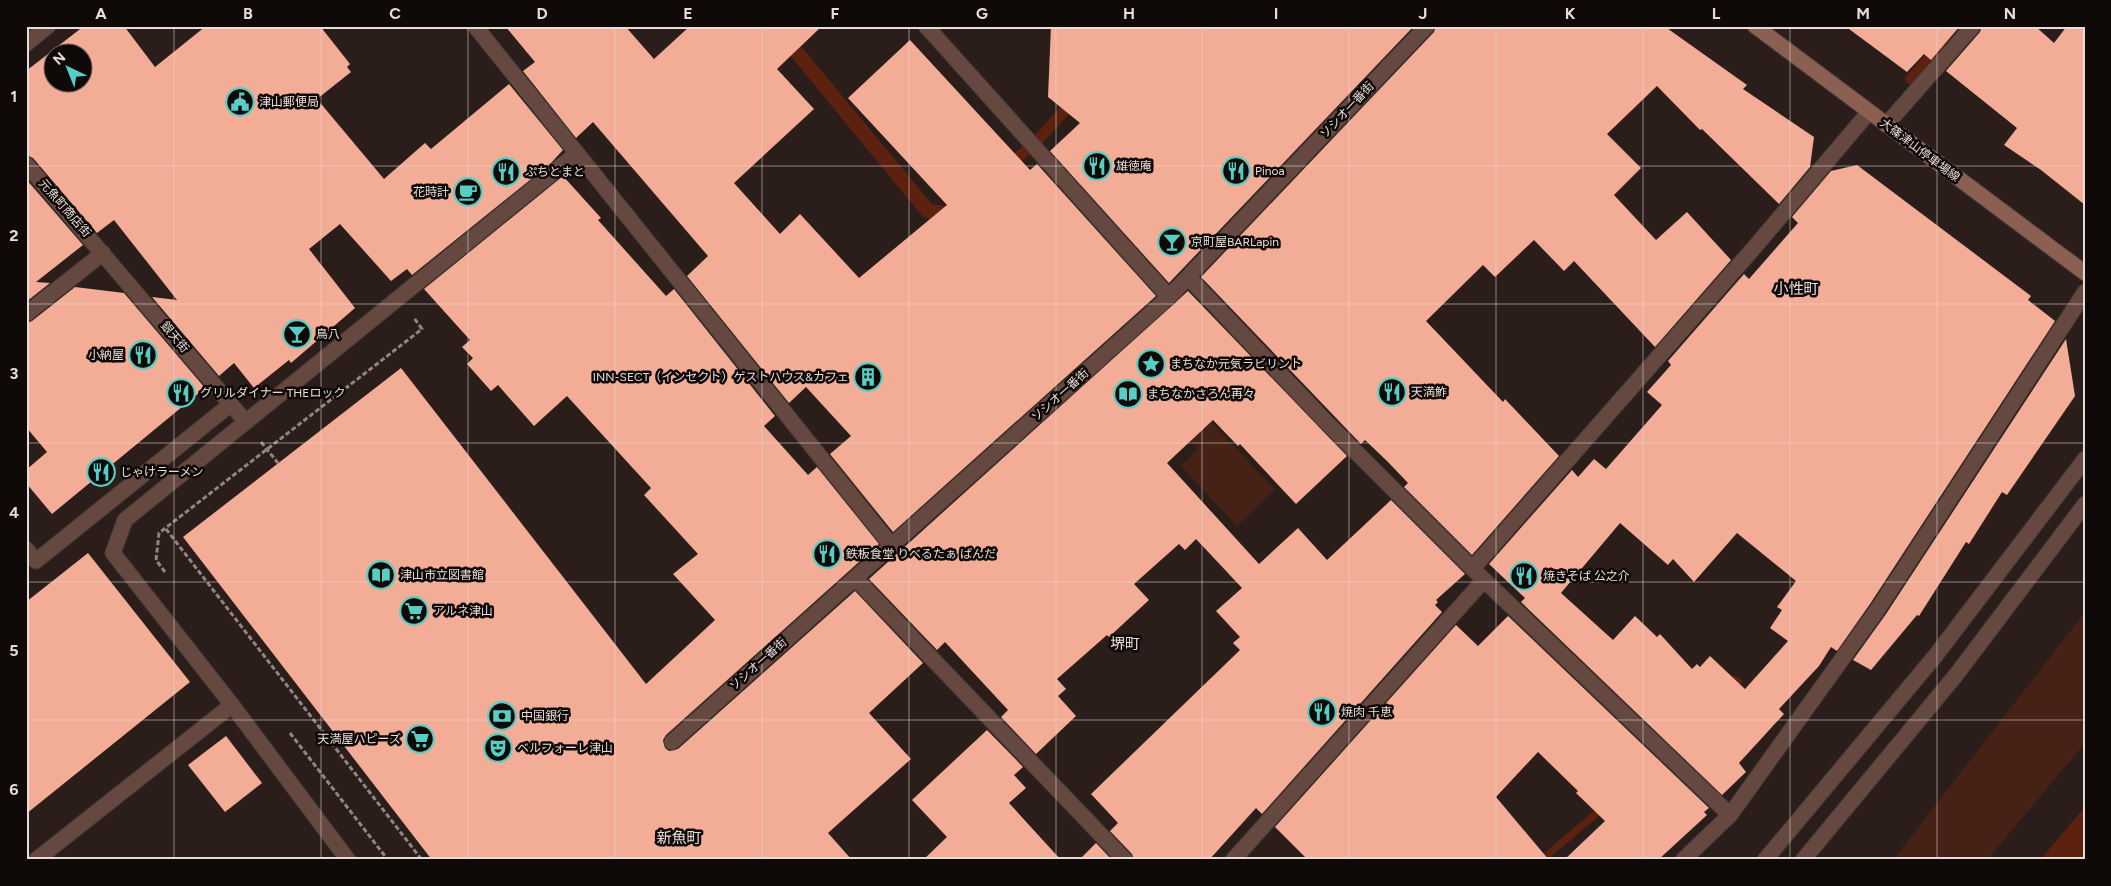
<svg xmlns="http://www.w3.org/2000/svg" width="2111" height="886" font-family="Figtree,'Noto Sans JP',sans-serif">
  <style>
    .green { fill: #462115 }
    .water { fill: #5c220f }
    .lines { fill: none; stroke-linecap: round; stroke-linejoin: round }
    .stream { stroke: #5c220f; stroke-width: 11 }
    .building { fill: #f3ac96; fill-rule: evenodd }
    .service-casing { stroke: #453935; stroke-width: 17 }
    .pedestrian-casing { stroke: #453935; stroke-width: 17 }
    .minor-casing { stroke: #453935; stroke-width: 17 }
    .tertiary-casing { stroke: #453935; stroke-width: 17 }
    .secondary-casing { stroke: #453935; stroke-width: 17 }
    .path { stroke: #918582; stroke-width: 3; stroke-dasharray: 5 2.5; stroke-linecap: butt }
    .service { stroke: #654941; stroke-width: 15 }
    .pedestrian { stroke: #654941; stroke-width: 15 }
    .minor { stroke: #654941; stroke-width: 15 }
    .tertiary { stroke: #654941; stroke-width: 15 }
    .secondary { stroke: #8b5f52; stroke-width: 15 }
    .grid { fill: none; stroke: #e6dcd9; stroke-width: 1; stroke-opacity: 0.55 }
    .labels { text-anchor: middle; stroke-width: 5; stroke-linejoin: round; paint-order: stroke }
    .poi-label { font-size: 12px; fill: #e6dcd9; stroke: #0f0908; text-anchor: start }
    .street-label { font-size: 12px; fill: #e6dcd9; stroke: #0f0908 }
    .quarter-label { font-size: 15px; fill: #e6dcd9; stroke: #0f0908 }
    .neatline { fill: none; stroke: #e6dcd9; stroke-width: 2 }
    .grid-label { font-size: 16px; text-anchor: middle; font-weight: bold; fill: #e6dcd9 }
  </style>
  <rect width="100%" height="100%" fill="#2b1e1a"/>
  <g class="green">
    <path d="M1148,354l127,136 -38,36 -56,-60 17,-17 -71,-76z"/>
    <path d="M2085,612v131l-98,117h-94z"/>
  </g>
  <g class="water">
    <path d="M766,26h18l148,178 19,3 -3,16 -25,-6z"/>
    <path d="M1734,675l9,6 -85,85 -111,94h-11l118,-100 77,-77z"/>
    <path d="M2085,807v53h-45z"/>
  </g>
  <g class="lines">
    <g class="stream">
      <path d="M1911,79l28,-32"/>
      <path d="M1007,167l32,-28 36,-40"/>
    </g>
  </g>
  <g class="building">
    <path d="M84,26h40l31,41 51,-41h114l30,38 -3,3 4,5 -34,27 67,80 41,-36 6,6 78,-65 54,66 -12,13 -139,112 -5,-6 -16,12 -51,-57 -31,25 46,59 -64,55 -2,-3 -35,28 -20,-25 -15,13 -67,-79 25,3 -63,-80 -17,13 -64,-75 -7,-3v-84zM52,52h30v30h-30z"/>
    <path d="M505,26h120l29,33 36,-33h132l-45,43 37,40 -80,74 46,51 20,-20 59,64 88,-73 -99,-107 62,-58 120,130 7,-6 119,132 -263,236 -63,-78 21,-18 -45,-49 -17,16 -102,-127 21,-20 -115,-134 -17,16 -53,-67 12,-9z"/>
    <path d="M1051,26h363l-245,257 -119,-132 30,-28 -32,-26z"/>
    <path d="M1436,26h228l83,59 -4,4 71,48 -4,30 -31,37 -77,-75 -2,1 -43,-44 -50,48 34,34 -27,27 42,45 31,-28 44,48 -76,87 -81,-86 -10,10 -30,-31 -39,37 -12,-12 -57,56 77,81 2,-3 54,57 -87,99 -68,-68 4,-4 -20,-21 -23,-22 -4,4 -160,-167 233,-245z"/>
    <path d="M1845,26h115l-29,34 -7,-6 -17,18z"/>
    <path d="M1982,26h53l19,17 13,-17h18v179l-44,-35 -37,-25 13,-17 -71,-57 34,-39z"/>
    <path d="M1857,165l174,131 -3,4 27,21 -185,283 -33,47 -6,-4 -12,19 -40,43 5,5 -45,49 7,9 -24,23 -201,-193 4,-4 -36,-34 83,-94 6,7 16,-18 12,10 56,-64 -15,-13 24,-27 -3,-4 76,-87 5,5 49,-56 -6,-6 39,-46zM1620,523l48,42 5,-6 21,23 43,-49 59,48 -19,26 5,3 -12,18 18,13 -43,48 -35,-33 -10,11 -3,-3 -5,5 -32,-35 -3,3 -22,-21 -22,24 -52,-47z"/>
    <path d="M563,176l38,42 -3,2 68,76 8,-7 101,127 -11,10 44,49 9,-8 62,77 -213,191 -3,5 2,8 4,3 9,-2 177,-158 68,72 -54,50 42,46 -83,74 24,27h-420l-249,-323 218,-169 245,316 69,-64 -42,-46 25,-20 -54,-59 7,-7 -84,-92 -33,30 -36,-41 -7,6 -24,-27 6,-6 -11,-11 8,-7 -46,-51z"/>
    <path d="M26,179l57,66 -47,37 14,1 -24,19z"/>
    <path d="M75,287l49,6 81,95 -153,126 -26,-31v-13l21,-18 -21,-25v-104l6,-2z"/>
    <path d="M1188,291l159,165 -51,48 -56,-60 -2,2 -25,-26 -46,43 92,101 39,-36 29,32 64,-60 74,74 -29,26 2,2 -3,3 7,7 -180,202 -6,-6 -47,52h-75l-2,-6 -22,-23 8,-8 -27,-29 149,-144 -7,-7 7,-6 -24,-26 26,-23 -46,-49 -11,11 -6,-6 -45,40 15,16 -40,37 -2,-2 -50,44 9,10 -8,7 18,20 -40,38 -35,-37 7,-7 -63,-68 -8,8 -68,-71z"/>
    <path d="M2066,339l9,57 -68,99 -5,-3 -33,52 -3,-2 -47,74 -2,-1 -46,55 -18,-10 33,-46z"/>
    <path d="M88,553l102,129 -164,132v-212z"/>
    <path d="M1508,616l201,192 -5,4 3,3 -49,45h-94l41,-39 -29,-28 2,-2 -40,-39 -42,45 53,63h-241l-33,-33 181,-202 22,21z"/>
    <path d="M987,730l36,37 -9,8 12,13 -17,15 52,57h-138l24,-23 -35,-37z"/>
    <path d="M226,736l36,47 -37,29 -37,-47z"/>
    <path d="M1096,843l16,17h-33z"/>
  </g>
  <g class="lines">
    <defs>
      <path id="service" d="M26,549l10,12 195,-157"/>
      <path id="pedestrian" d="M26,164l220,258"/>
      <g id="minor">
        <path d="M475,26l416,519"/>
        <path d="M926,26l243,271"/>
        <path d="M26,44l22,-18"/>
        <path d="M1886,125l87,-99"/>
        <path d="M1189,278l138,145 157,157 246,235"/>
        <path d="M26,314l77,-61"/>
        <path d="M1473,568l280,-319 116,-137"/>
        <path d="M855,578l270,282"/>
        <path d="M672,742l497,-445 258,-271"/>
        <path d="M36,860l196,-155"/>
        <path d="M348,860l-116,-155 -119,-152 12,-33 451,-366"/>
        <path d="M1233,860l251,-280"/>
        <path d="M1683,860l47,-45 148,-206 207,-317"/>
      </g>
      <g id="tertiary">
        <path d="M1765,860l171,-205 149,-196"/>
        <path d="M1803,860l153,-185 129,-171"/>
      </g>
      <path id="secondary" d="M1755,26l330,247"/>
    </defs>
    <use href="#service" class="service-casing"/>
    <use href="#pedestrian" class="pedestrian-casing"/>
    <use href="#minor" class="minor-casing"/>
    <use href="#tertiary" class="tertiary-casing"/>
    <use href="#secondary" class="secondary-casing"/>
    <g class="path">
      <path d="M261,442l17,21"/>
      <path d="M166,529l256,331"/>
      <path d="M165,572l-9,-12 3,-27 263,-204 -8,-11"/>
      <path d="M290,733l98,127"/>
    </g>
    <use href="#service" class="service"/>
    <use href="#pedestrian" class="pedestrian"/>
    <use href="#minor" class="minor"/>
    <use href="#tertiary" class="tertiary"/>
    <use href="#secondary" class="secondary"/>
  </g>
  <path class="grid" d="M174,26v834M321,26v834M468,26v834M615,26v834M762,26v834M909,26v834M1056,26v834M1202,26v834M1349,26v834M1496,26v834M1643,26v834M1790,26v834M1937,26v834M26,166h2059M26,304h2059M26,443h2059M26,582h2059M26,720h2059"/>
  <defs>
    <symbol id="civic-ring" viewBox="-11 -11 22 22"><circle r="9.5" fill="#0f0908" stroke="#56cec4" stroke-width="1.5"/><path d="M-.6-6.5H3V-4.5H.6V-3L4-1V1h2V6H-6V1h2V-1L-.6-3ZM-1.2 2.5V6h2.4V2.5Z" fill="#56cec4"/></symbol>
    <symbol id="restaurant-ring" viewBox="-11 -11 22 22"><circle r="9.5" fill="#0f0908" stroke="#56cec4" stroke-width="1.5"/><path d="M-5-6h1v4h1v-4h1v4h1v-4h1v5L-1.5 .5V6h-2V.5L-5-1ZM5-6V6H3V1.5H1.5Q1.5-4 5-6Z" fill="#56cec4"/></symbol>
    <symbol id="cafe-ring" viewBox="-11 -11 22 22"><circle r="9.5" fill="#0f0908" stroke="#56cec4" stroke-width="1.5"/><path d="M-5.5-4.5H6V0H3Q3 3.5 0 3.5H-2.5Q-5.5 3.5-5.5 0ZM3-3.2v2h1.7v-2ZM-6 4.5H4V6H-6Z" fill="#56cec4"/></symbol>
    <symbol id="bar-ring" viewBox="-11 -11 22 22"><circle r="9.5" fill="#0f0908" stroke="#56cec4" stroke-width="1.5"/><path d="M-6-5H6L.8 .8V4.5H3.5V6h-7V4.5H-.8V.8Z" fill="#56cec4"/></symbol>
    <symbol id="sight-ring" viewBox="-11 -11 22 22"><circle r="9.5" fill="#0f0908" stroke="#56cec4" stroke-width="1.5"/><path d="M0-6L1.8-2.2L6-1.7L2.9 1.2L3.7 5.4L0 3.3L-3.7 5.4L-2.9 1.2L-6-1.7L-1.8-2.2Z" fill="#56cec4"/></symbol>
    <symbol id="building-ring" viewBox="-11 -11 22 22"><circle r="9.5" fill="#0f0908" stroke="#56cec4" stroke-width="1.5"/><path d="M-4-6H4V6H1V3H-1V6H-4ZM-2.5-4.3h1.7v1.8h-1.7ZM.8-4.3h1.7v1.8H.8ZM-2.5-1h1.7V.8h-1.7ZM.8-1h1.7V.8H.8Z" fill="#56cec4"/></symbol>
    <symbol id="library-ring" viewBox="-11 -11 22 22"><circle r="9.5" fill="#0f0908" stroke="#56cec4" stroke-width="1.5"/><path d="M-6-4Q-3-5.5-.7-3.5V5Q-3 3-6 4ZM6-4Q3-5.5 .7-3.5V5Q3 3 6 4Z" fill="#56cec4"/></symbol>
    <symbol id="supermarket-ring" viewBox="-11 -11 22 22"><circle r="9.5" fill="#0f0908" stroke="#56cec4" stroke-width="1.5"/><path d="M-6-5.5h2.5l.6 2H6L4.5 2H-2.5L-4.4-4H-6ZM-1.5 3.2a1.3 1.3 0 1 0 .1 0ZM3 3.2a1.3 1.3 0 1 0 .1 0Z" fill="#56cec4"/></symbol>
    <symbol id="bank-ring" viewBox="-11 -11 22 22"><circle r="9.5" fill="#0f0908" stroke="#56cec4" stroke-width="1.5"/><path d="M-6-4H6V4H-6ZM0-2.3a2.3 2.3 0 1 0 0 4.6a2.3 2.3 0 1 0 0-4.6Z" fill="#56cec4"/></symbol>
    <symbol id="theatre-ring" viewBox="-11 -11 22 22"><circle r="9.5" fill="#0f0908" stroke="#56cec4" stroke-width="1.5"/><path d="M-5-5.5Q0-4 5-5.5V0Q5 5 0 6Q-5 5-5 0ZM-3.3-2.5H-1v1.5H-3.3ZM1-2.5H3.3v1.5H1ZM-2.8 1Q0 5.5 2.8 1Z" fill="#56cec4"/></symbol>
  </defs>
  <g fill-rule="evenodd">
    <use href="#civic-ring" x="224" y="86" width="32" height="32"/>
    <use href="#restaurant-ring" x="1081" y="150" width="32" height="32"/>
    <use href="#restaurant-ring" x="1220" y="155" width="32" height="32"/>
    <use href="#restaurant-ring" x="490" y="156" width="32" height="32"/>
    <use href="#cafe-ring" x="452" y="176" width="32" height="32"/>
    <use href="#bar-ring" x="1156" y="226" width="32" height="32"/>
    <use href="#bar-ring" x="281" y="318" width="32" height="32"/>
    <use href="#restaurant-ring" x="127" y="339" width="32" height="32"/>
    <use href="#sight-ring" x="1135" y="348" width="32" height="32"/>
    <use href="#building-ring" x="852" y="361" width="32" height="32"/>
    <use href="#restaurant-ring" x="1376" y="376" width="32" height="32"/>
    <use href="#restaurant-ring" x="165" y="377" width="32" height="32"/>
    <use href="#library-ring" x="1112" y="378" width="32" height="32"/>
    <use href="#restaurant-ring" x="85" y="456" width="32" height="32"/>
    <use href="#restaurant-ring" x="811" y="538" width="32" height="32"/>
    <use href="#library-ring" x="365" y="559" width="32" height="32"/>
    <use href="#restaurant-ring" x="1508" y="560" width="32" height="32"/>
    <use href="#supermarket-ring" x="398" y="595" width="32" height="32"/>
    <use href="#restaurant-ring" x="1306" y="696" width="32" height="32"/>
    <use href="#bank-ring" x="486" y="700" width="32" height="32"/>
    <use href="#supermarket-ring" x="404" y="723" width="32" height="32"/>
    <use href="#theatre-ring" x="482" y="732" width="32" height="32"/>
  </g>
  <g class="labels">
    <g class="poi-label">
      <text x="259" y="106">津山郵便局</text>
      <text x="1116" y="170">雄徳庵</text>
      <text x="1255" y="175">Pinoa</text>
      <text x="525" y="176">ぷちとまと</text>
      <text x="449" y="196" text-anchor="end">花時計</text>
      <text x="1191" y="246">京町屋BARLapin</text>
      <text x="316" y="338">鳥八</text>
      <text x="124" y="359" text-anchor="end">小納屋</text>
      <text x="1170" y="368">まちなか元気ラビリント</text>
      <text x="849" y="381" text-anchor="end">INN-SECT（インセクト）ゲストハウス&amp;カフェ</text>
      <text x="1411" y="396">天満鮓</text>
      <text x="200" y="397">グリルダイナー THEロック</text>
      <text x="1147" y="398">まちなかさろん再々</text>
      <text x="120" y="476">じゃけラーメン</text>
      <text x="846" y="558">鉄板食堂 りべるたぁ ぱんだ</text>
      <text x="400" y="579">津山市立図書館</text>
      <text x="1543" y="580">焼きそば 公之介</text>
      <text x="433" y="615">アルネ津山</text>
      <text x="1341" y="716">焼肉 千恵</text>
      <text x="521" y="720">中国銀行</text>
      <text x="401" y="743" text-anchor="end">天満屋ハピーズ</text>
      <text x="517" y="752">ベルフォーレ津山</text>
    </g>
    <g class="street-label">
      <text transform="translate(1347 110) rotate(-47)" y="4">ソシオ一番街</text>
      <text transform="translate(1920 150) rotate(37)" y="4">大篠津山停車場線</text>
      <text transform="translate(65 208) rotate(49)" y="4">元魚町商店街</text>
      <text transform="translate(175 337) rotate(50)" y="4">銀天街</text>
      <text transform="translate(1060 395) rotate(-42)" y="4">ソシオ一番街</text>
      <text transform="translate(758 664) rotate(-42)" y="4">ソシオ一番街</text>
    </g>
    <g class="quarter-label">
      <text x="1796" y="294">小性町</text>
      <text x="1125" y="649">堺町</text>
      <text x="679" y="843">新魚町</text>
    </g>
  </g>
  <rect width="2111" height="886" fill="none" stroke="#0f0908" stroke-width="55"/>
  <g transform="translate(68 68) rotate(317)"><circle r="24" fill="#0f0908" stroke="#655d5c"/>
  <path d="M0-4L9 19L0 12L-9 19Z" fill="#56cec4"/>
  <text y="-8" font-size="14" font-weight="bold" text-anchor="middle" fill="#e6dcd9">N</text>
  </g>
  <rect x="28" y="28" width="2056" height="830" class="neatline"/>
  <g class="grid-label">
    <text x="101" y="19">A</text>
    <text x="248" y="19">B</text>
    <text x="395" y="19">C</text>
    <text x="542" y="19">D</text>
    <text x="688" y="19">E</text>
    <text x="835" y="19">F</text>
    <text x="982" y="19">G</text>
    <text x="1129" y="19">H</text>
    <text x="1276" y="19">I</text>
    <text x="1423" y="19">J</text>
    <text x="1570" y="19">K</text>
    <text x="1716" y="19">L</text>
    <text x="1863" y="19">M</text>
    <text x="2010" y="19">N</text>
    <text x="14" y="102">1</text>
    <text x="14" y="241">2</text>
    <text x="14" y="379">3</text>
    <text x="14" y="518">4</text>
    <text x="14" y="656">5</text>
    <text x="14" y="795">6</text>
  </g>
</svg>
